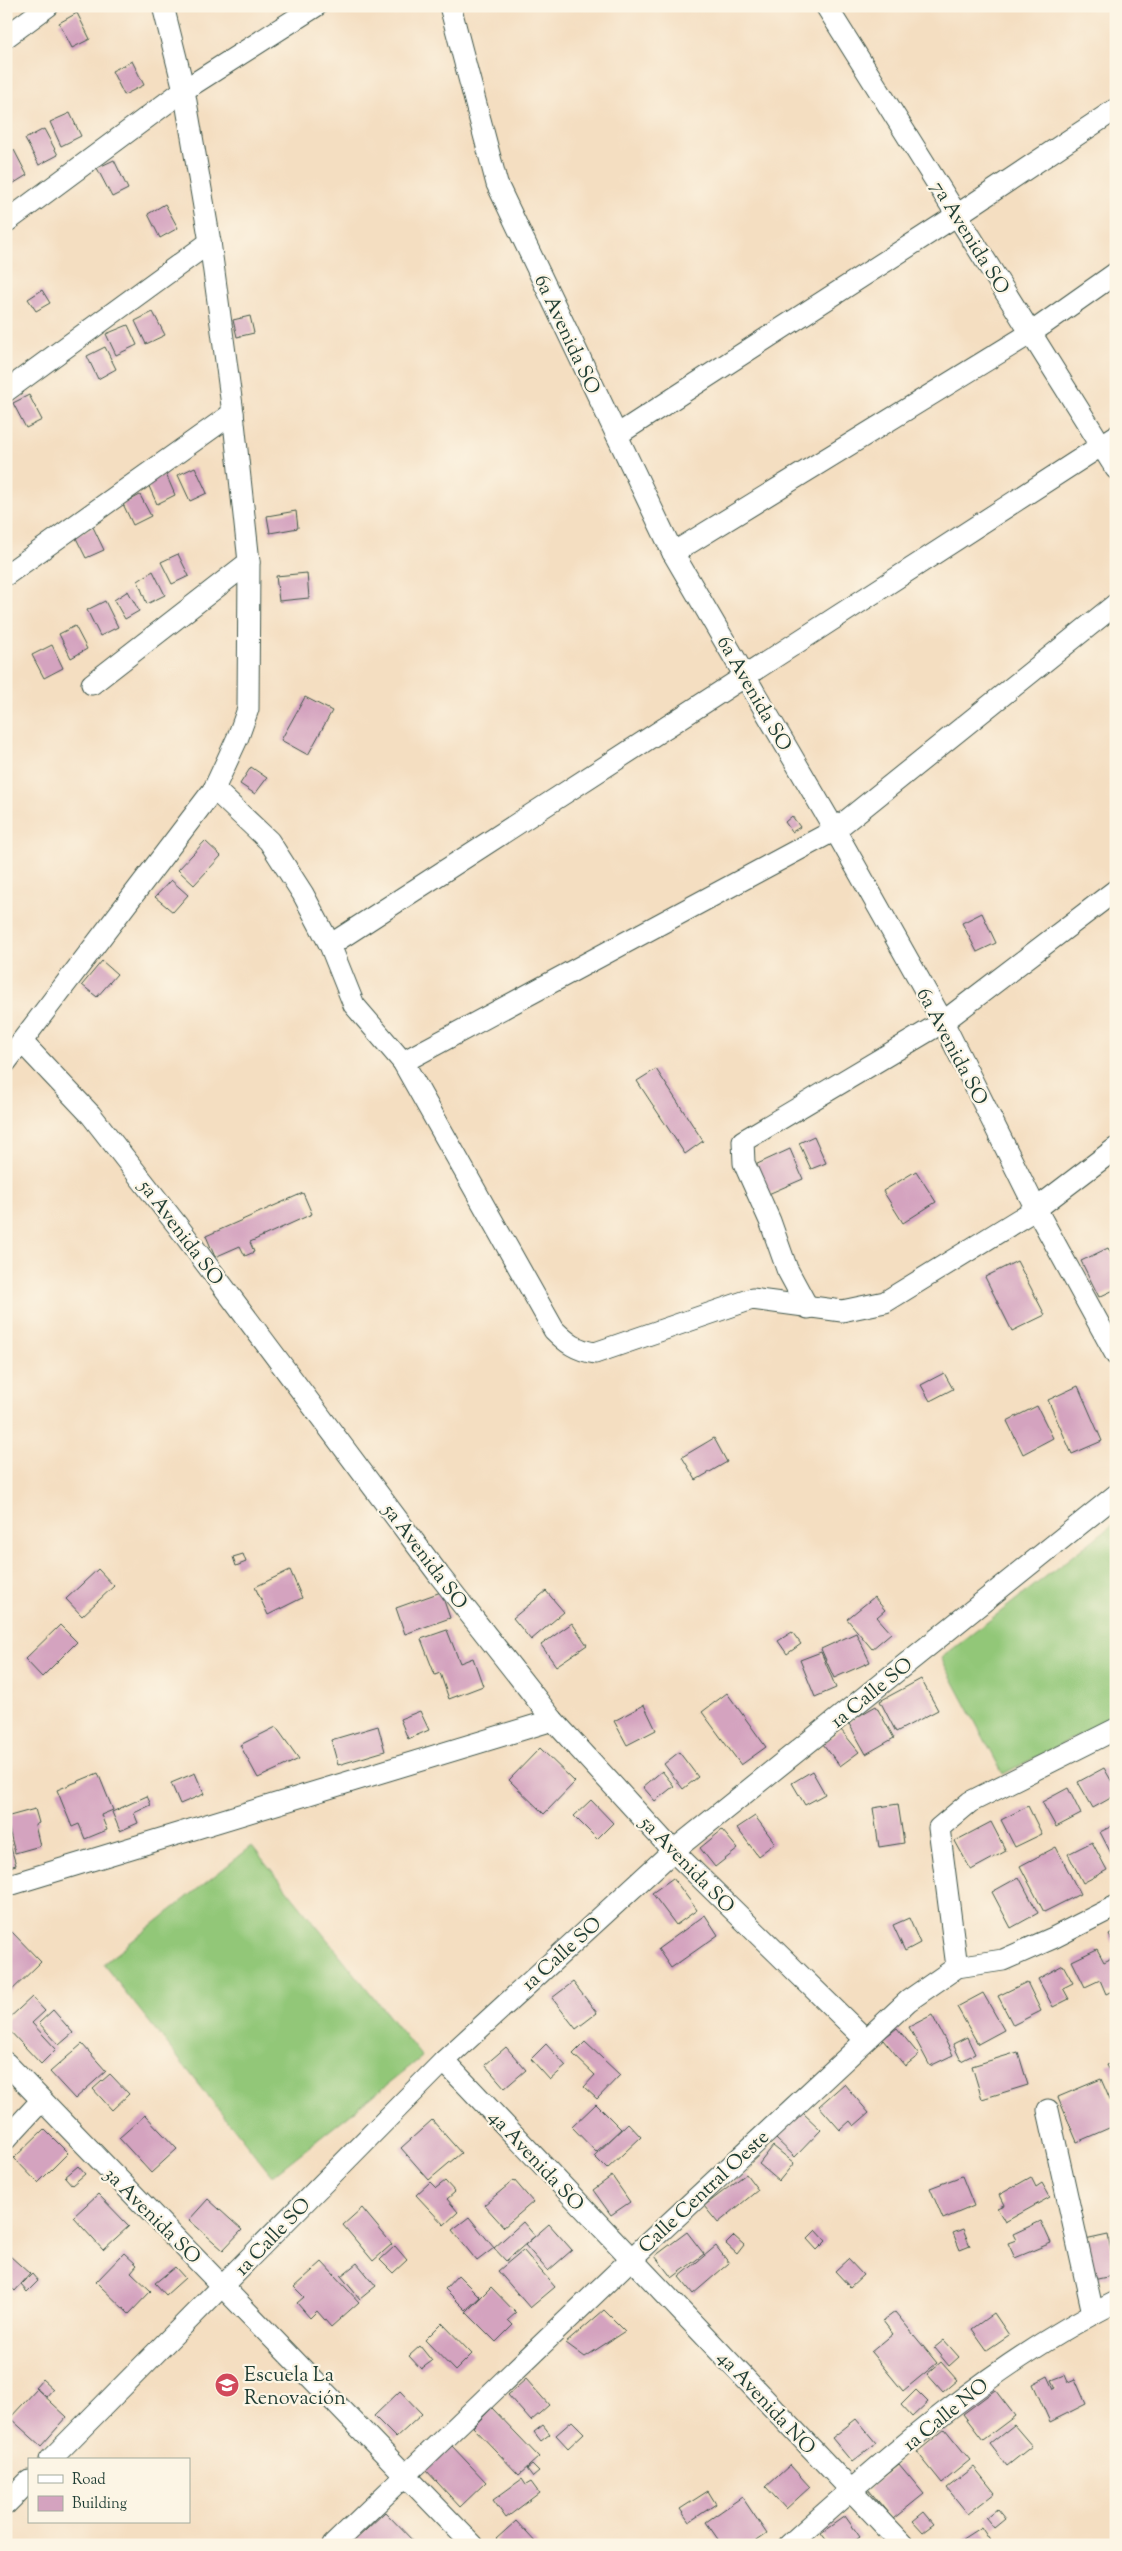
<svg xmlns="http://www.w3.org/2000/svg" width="1122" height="2551" font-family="'Sorts Mill Goudy',serif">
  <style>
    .garden { fill: #92c778; stroke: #588256 }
    .building { fill: #d4a3bf }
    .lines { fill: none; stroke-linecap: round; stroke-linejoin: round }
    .minor-casing { stroke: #3f5549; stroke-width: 23 }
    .minor { stroke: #fff; stroke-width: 21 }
    .labels { text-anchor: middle; stroke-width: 4.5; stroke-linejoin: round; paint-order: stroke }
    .street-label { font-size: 20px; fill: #1f3d34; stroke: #fcf5e5 }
    .poi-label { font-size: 20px; fill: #1f3d34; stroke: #fcf5e5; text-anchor: start }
  </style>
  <rect width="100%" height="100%" fill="#fcf5e5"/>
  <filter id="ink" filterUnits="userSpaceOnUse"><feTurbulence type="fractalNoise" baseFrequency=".02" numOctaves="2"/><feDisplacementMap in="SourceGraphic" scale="10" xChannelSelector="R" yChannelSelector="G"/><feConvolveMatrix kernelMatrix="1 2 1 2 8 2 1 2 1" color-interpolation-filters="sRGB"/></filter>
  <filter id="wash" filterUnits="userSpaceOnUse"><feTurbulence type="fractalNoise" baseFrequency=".0096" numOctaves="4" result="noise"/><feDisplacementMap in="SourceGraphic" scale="20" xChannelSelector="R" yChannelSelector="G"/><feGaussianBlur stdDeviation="1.12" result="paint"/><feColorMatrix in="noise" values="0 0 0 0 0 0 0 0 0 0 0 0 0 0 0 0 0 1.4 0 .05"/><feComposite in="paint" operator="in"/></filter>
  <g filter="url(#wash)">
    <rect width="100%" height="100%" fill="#f4dec1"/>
    <g class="garden">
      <path d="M1116,1522v194l-113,58 -62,-116z"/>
      <path d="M252,1846l170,211 -150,119 -169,-212z"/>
    </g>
    <g id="blocks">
      <g class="building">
        <path d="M77,13l13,26 -18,9 -13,-25z"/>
        <path d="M132,61l12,24 -20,10 -12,-24z"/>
        <path d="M70,113l11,23 -20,10 -11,-24z"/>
        <path d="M44,129l14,26 -19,10 -14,-26z"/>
        <path d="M14,150l13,25 -21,13v-33z"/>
        <path d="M114,160l14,29 -16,8 -15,-29z"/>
        <path d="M165,204l13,24 -18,10 -12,-24z"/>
        <path d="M42,290l8,13 -14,8 -8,-12z"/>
        <path d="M153,312l12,23 -19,9 -11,-23z"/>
        <path d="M250,316l4,17 -17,4 -4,-17z"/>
        <path d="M128,325l9,20 -21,10 -10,-21z"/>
        <path d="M105,347l11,22 -18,10 -11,-23z"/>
        <path d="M29,395l13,25 -16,8 -13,-25z"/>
        <path d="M195,467l12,26 -17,8 -12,-26z"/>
        <path d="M166,474l9,21 -18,9 -10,-22z"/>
        <path d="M140,495l11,21 -18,9 -10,-21z"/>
        <path d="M296,511l2,17 -28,5 -3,-17z"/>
        <path d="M93,527l11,23 -18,8 -11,-22z"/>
        <path d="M178,554l11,22 -17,8 -11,-22z"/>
        <path d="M153,571l12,24 -18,9 -9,-23z"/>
        <path d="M307,573l2,25 -30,3 -3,-25z"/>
        <path d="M128,591l11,20 -14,8 -11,-19z"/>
        <path d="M105,601l13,26 -18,9 -13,-26z"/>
        <path d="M75,626l12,23 -16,9 -12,-24z"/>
        <path d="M52,645l11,23 -19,10 -12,-23z"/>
        <path d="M305,697l27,14 -24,44 -27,-15z"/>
        <path d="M251,767l16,11 -12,16 -15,-10z"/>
        <path d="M792,816l8,11 -8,5 -7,-10z"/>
        <path d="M205,841l16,15 -27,29 -16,-15z"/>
        <path d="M171,880l17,15 -15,17 -18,-15z"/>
        <path d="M982,913l14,30 -19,9 -15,-29z"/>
        <path d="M102,961l15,13 -20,23 -15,-12z"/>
        <path d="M656,1069l47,72 -18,13 -48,-73z"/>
        <path d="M814,1136l12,27 -15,6 -12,-26z"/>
        <path d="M790,1149l13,30 -37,16 -13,-29z"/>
        <path d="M916,1171l20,31 -33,21 -20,-32z"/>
        <path d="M303,1193l9,21 -62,28 4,10 -9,4 -5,-10 -25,11 -9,-21z"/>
        <path d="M1108,1248l8,16v25l-17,8 -18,-36z"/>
        <path d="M1017,1261l28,54 -33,16 -27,-54z"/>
        <path d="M944,1373l9,16 -23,12 -9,-16z"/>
        <path d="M1078,1386l24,55 -30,13 -24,-54z"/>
        <path d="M1037,1406l16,32 -30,16 -16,-33z"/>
        <path d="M714,1438l13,24 -31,18 -14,-23z"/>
        <path d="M243,1554l3,8 -10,4 -3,-9z"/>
        <path d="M98,1569l16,17 -32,30 -16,-17z"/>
        <path d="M290,1570l12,28 -34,17 -13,-28z"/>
        <path d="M546,1591l18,21 -33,28 -18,-22z"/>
        <path d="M441,1592l9,26 -45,16 -9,-26z"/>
        <path d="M874,1597l11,13 -8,7 14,16 -19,16 -25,-30z"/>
        <path d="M572,1623l15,22 -31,21 -15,-21z"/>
        <path d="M60,1625l17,17 -35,35 -17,-18z"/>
        <path d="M447,1630l13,33 13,-5 10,28 -34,13 -9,-26 -5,2 -14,-36z"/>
        <path d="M792,1632l9,12 -14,10 -9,-13z"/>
        <path d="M856,1633l14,29 -36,16 -13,-29z"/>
        <path d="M821,1652l15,36 -21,9 -15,-37z"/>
        <path d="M921,1679l17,31 -42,22 -16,-31z"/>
        <path d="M727,1693l39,54 -25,18 -39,-53z"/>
        <path d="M644,1705l12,25 -29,15 -13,-24z"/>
        <path d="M876,1706l18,32 -28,16 -18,-32z"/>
        <path d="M420,1711l9,19 -21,9 -8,-20z"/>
        <path d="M378,1726l7,25 -47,14 -7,-25z"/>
        <path d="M276,1727l23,32 -41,19 -18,-33z"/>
        <path d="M841,1730l18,22 -19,14 -17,-22z"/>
        <path d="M540,1748l35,34 -31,32 -35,-34z"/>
        <path d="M679,1752l19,25 -15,12 -19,-25z"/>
        <path d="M1104,1768l12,21v6l-23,13 -15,-26z"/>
        <path d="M662,1771l12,15 -19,15 -12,-14z"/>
        <path d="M812,1771l13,23 -20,11 -13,-22z"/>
        <path d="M98,1773l15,37 -12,5 6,15 -22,9 -6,-15 -7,3 -15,-37z"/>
        <path d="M195,1773l9,21 -24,10 -9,-21z"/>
        <path d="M1068,1788l13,26 -25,13 -14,-25z"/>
        <path d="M147,1796l4,9 -17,8 4,10 -18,8 -8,-19z"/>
        <path d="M591,1800l22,23 -16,16 -23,-23z"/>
        <path d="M898,1804l6,39 -25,4 -6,-39z"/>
        <path d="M1028,1806l14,28 -27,13 -14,-27z"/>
        <path d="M35,1809l4,14 -4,2 5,21 -25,7 -9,-36z"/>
        <path d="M755,1816l20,27 -17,13 -21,-28z"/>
        <path d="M991,1822l15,29 -35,19 -16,-29z"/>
        <path d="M1116,1824v39l-16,-31z"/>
        <path d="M722,1830l16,19 -23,18 -15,-19z"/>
        <path d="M6,1831l10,34 -10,3z"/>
        <path d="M1092,1842l15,28 -24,13 -15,-29z"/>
        <path d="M1056,1847l24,47 -36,18 -24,-46z"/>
        <path d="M1019,1877l19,36 -27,15 -19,-36z"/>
        <path d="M673,1878l24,32 -21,15 -24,-32z"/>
        <path d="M705,1915l13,20 -47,33 -13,-19z"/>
        <path d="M909,1918l11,25 -15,8 -12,-26z"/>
        <path d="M1116,1931v17l-7,-13z"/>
        <path d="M12,1932l29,30 -35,34v-59z"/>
        <path d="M1097,1949l7,13 10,-5 2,3v29l-10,5 -6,-14 -15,7 -13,-26z"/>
        <path d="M1063,1965l10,18 -10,5 6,11 -16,8 -15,-28z"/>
        <path d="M573,1982l24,31 -21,16 -24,-31z"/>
        <path d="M1027,1982l14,29 -28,14 -15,-29z"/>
        <path d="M983,1993l21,37 -26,14 -21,-37z"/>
        <path d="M32,1997l13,14 -13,12 24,26 -15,15 -35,-37v-6z"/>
        <path d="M53,2010l20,23 -14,12 -20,-22z"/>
        <path d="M932,2015l21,40 -23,11 -21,-39z"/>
        <path d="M897,2028l22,27 -14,11 -22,-27z"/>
        <path d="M967,2037l8,17 -14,7 -8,-17z"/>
        <path d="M585,2042l35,33 -23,24 -13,-12 11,-12 -22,-21z"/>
        <path d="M82,2044l24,27 -31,28 -25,-27z"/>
        <path d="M546,2044l20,22 -16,14 -19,-21z"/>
        <path d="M506,2047l20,23 -21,18 -20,-23z"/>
        <path d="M1018,2052l10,33 -46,14 -10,-33z"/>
        <path d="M1116,2061v21l-9,-17z"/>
        <path d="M110,2074l19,20 -17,16 -19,-21z"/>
        <path d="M1101,2079l15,35v11l-39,17 -19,-45z"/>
        <path d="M844,2084l25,29 -15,13 -4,-5 -10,9 -21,-24z"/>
        <path d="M596,2104l25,25 -25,23 -24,-25z"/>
        <path d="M802,2112l19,18 -26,27 -19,-18z"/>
        <path d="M145,2115l32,34 -26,24 -32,-35z"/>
        <path d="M432,2120l29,33 -32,27 -28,-32z"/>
        <path d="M628,2123l13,14 -34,32 -13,-13z"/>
        <path d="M44,2129l24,24 -30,30 -24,-25z"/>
        <path d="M773,2146l21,17 -15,18 -20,-17z"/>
        <path d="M78,2166l7,8 -13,11 -7,-8z"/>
        <path d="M746,2174l12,16 -40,33 -14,-17z"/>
        <path d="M612,2176l18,26 -19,13 -18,-25z"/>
        <path d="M962,2176l12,30 -31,13 -13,-31z"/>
        <path d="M1031,2177l5,10 6,-4 8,14 -45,25 -8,-14 7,-3 -5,-10z"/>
        <path d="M514,2180l19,22 -29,25 -20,-22z"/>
        <path d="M445,2181l10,11 -8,7 11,13 -14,13 -28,-30 14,-13 6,6z"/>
        <path d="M98,2194l31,32 -26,24 -30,-33z"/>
        <path d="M208,2199l34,31 -19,20 -34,-30z"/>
        <path d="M362,2208l30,36 -19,17 -30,-36z"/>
        <path d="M469,2217l25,31 -17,13 -25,-31z"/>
        <path d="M1041,2221l10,22 -36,15 -7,-15 8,-3 -3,-6z"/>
        <path d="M523,2222l12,14 -29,25 -12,-13z"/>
        <path d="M549,2224l23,26 -24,21 -23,-26z"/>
        <path d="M963,2229l7,17 -10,4 -7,-17z"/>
        <path d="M816,2230l10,11 -9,9 -10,-11z"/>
        <path d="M687,2232l17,22 -32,24 -17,-22z"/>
        <path d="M1108,2235l8,40 -23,5 -8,-40z"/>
        <path d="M734,2236l10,9 -7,9 -11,-10z"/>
        <path d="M395,2246l12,14 -14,13 -13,-13z"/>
        <path d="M716,2246l13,17 -36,31 -14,-17z"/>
        <path d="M523,2250l32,37 -25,21 -32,-37z"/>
        <path d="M124,2253l13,12 -6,7 20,19 -22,23 -33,-32z"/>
        <path d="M10,2256l20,18 -15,17 -9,-8v-23z"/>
        <path d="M848,2259l15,16 -13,12 -15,-16z"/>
        <path d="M322,2262l37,40 -28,25 -14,-16 -7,7 -13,-15 7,-6 -10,-10z"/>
        <path d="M357,2263l19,23 -16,13 -19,-23z"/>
        <path d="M175,2267l10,11 -19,17 -11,-12z"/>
        <path d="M32,2274l6,7 -11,11 -6,-7z"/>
        <path d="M458,2275l22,22 -14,13 -21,-21z"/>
        <path d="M491,2287l25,26 -8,7 5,5 -17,17 -30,-30z"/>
        <path d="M604,2310l21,21 -40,26 -19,-14z"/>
        <path d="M895,2312l42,51 -34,28 -32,-39 22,-18 -10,-13z"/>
        <path d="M994,2313l15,22 -22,15 -15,-21z"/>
        <path d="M442,2323l30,31 -17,17 -30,-31z"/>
        <path d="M944,2340l15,17 -10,9 -15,-18z"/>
        <path d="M420,2346l12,15 -11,8 -12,-13z"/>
        <path d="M941,2362l16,18 -14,12 -16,-18z"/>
        <path d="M1065,2375l3,7 7,-3 11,25 -36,18 -17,-38 15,-8 6,13 2,-1 -4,-8z"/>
        <path d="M42,2379l11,10 -7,8 -11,-10z"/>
        <path d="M526,2379l23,26 -18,16 -23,-26z"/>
        <path d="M37,2389l30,28 -26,29 -31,-28z"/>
        <path d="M916,2390l12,12 -16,15 -11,-12z"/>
        <path d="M995,2390l20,26 -32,24 -20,-26z"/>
        <path d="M400,2391l22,23 -26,24 -22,-22z"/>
        <path d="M492,2408l47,49 -20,18 -46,-48z"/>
        <path d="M856,2419l20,24 -24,19 -20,-24z"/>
        <path d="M572,2421l12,12 -16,15 -12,-13z"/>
        <path d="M543,2425l7,9 -9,7 -7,-9z"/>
        <path d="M1014,2425l18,21 -25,20 -17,-22z"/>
        <path d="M945,2429l25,31 -28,23 -25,-31z"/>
        <path d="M452,2446l34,36 -26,25 -34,-37z"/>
        <path d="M899,2464l25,30 -31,25 -25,-30z"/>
        <path d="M532,2465l7,7 -6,5 -6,-8z"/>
        <path d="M790,2465l20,22 -24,22 -20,-22z"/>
        <path d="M974,2467l21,26 -27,21 -21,-26z"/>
        <path d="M522,2479l4,6 5,-3 8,11 -33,25 -13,-18z"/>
        <path d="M708,2491l8,13 -27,18 -9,-13z"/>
        <path d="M742,2497l25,37 -16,11h-29l-16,-23z"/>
        <path d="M997,2509l8,10 -11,9 -8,-10z"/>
        <path d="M385,2512l32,33h-67z"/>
        <path d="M924,2512l10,12 -11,8 -10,-11z"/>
        <path d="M845,2516l15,21 -11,8h-19l-9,-12z"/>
        <path d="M516,2521l22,24h-36l-6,-6z"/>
        <path d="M981,2527l12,18h-40z"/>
      </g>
    </g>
  </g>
  <g filter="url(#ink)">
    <use href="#blocks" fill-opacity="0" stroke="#3f5549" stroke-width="1"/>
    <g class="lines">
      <defs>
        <g id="minor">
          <path d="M450,6l47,178 176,369 162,277 108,192 93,187 80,146"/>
          <path d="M826,6l290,463"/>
          <path d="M6,37l42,-31"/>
          <path d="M6,222l178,-132 132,-84"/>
          <path d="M6,391l204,-149"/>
          <path d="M617,435l340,-220 159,-106"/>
          <path d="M673,553l358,-220 85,-60"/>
          <path d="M6,575l227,-162"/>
          <path d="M92,684l157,-122"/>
          <path d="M214,789l55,52 34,53 27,51 24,60 49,57 151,268c13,13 22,20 41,23l157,-54 90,12 43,-9 151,-93 80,-61"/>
          <path d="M330,945l786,-509"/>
          <path d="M22,1042l69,73 86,110 262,350 114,145 120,131 192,188"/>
          <path d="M6,1062l208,-273 24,-52 10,-28 1,-147 -16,-149 -23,-171 -26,-152 -21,-84"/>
          <path d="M403,1062l432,-232 281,-226"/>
          <path d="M808,1308l-21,-39 -17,-48 -26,-58 -1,-22 200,-119 173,-132"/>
          <path d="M6,1886l547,-166"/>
          <path d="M957,1967l-18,-139 31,-26 146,-73"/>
          <path d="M444,2061l459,484"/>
          <path d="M6,2063l467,482"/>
          <path d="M1048,2110l45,203"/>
          <path d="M6,2139l35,-38"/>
          <path d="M50,2460l394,-399 229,-210 443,-356"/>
          <path d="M6,2504l23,-23"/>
          <path d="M333,2545l298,-286 277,-258 49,-34 46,-7 50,-22 63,-32"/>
          <path d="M789,2545c98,-88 208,-185 327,-243"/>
        </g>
      </defs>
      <use href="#minor" class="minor-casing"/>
      <use href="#minor" class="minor"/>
    </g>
  </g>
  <defs>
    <symbol id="school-disc" viewBox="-11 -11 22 22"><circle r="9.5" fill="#d1495b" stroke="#fcf5e5"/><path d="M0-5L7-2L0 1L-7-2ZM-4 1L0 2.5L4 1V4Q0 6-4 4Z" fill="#fff"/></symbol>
  </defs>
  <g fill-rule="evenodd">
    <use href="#school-disc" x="213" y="2371" width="28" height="28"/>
  </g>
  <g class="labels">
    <g class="street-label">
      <text transform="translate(971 237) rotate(58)" y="7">7a Avenida SO</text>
      <text transform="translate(568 334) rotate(65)" y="7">6a Avenida SO</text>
      <text transform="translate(755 693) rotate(60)" y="7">6a Avenida SO</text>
      <text transform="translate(953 1046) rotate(62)" y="7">6a Avenida SO</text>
      <text transform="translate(182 1232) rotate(53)" y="7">5a Avenida SO</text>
      <text transform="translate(426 1556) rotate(53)" y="7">5a Avenida SO</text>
      <text transform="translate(871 1692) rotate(-39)" y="7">1a Calle SO</text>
      <text transform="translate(688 1864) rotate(46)" y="7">5a Avenida SO</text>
      <text transform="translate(561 1953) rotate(-42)" y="7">1a Calle SO</text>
      <text transform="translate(537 2160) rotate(47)" y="7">4a Avenida SO</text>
      <text transform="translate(703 2191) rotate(-43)" y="7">Calle Central Oeste</text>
      <text transform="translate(153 2215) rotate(45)" y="7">3a Avenida SO</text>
      <text transform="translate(272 2236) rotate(-46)" y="7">1a Calle SO</text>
      <text transform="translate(767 2402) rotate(47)" y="7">4a Avenida NO</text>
      <text transform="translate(945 2414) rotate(-39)" y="7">1a Calle NO</text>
    </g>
    <g class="poi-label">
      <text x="244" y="2381">Escuela La<tspan x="244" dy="23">Renovación</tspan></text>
    </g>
  </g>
  <rect width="1122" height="2551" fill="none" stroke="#fcf5e5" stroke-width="25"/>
  <rect x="28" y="2458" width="162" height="65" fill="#fcf5e5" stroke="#a4ab9e"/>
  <rect x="38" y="2475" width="25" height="8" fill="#ffffff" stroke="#a4ab9e"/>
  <text x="72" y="2484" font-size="15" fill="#1f3d34">Road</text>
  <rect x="38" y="2496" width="25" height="15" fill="#d4a3bf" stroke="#a4ab9e"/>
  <text x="72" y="2508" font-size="15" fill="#1f3d34">Building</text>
</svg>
